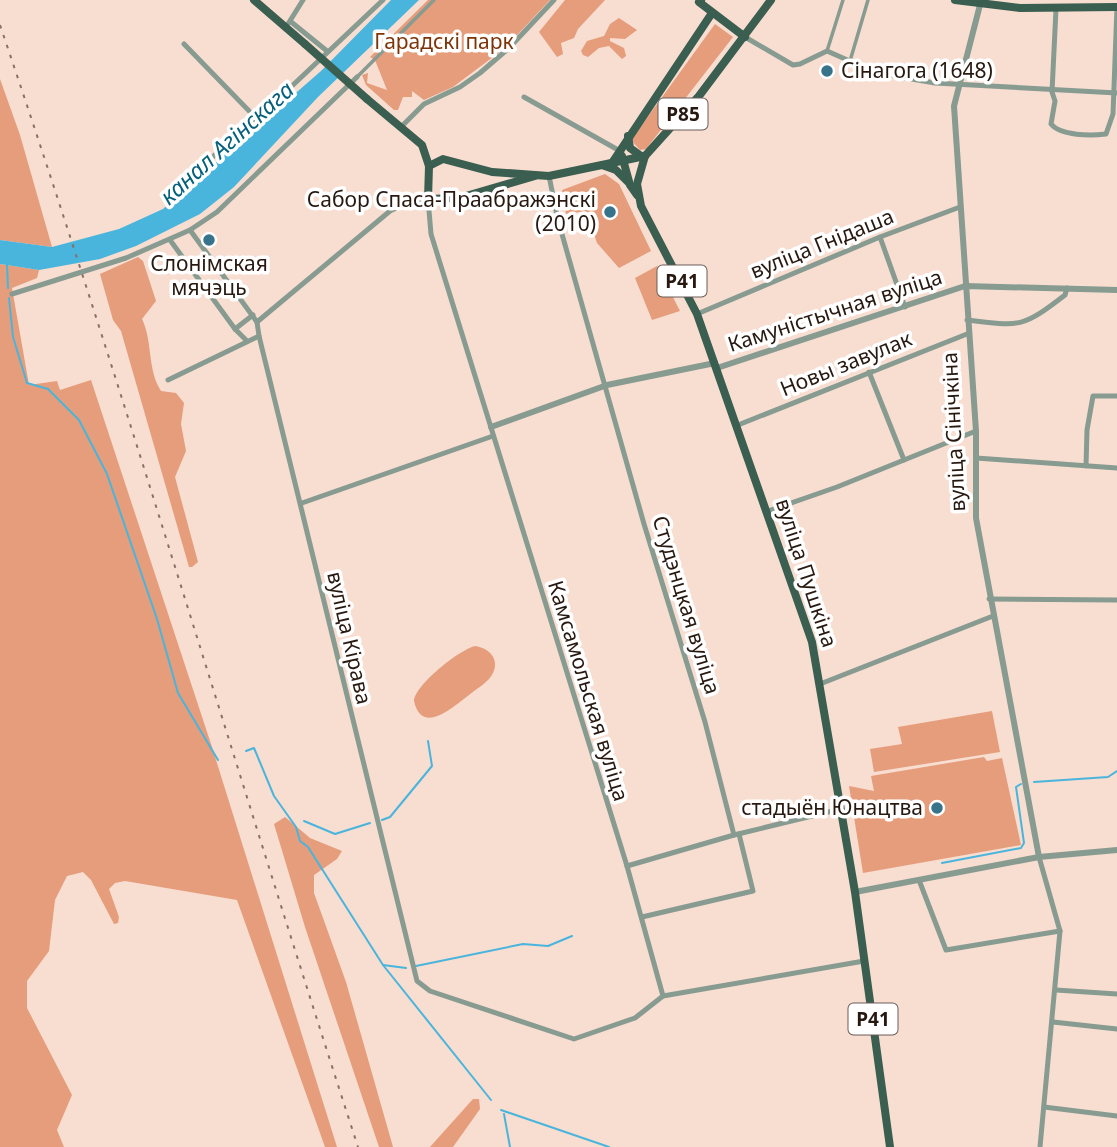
<svg xmlns="http://www.w3.org/2000/svg" width="1117" height="1147" font-family="'Noto Sans',sans-serif">
  <style>
    .green { fill: #e59d7b }
    .water { fill: #49b5dd }
    .lines { fill: none; stroke-linecap: round; stroke-linejoin: round }
    .stream { stroke: #49b5dd; stroke-width: 2 }
    .pedestrian { stroke: #879b91; stroke-width: 3.5 }
    .minor { stroke: #879b91; stroke-width: 5 }
    .tertiary { stroke: #879b91; stroke-width: 6 }
    .primary { stroke: #3a5e4f; stroke-width: 8 }
    .rail { stroke: #857167; stroke-width: 2; stroke-dasharray: 3.5 7; stroke-linecap: butt }
    .primary-bridge { stroke: #3a5e4f; stroke-width: 8 }
    .poi-dot { fill: #37738a; stroke: #fff; stroke-width: 2.5 }
    .labels { text-anchor: middle; stroke-width: 7; stroke-linejoin: round; paint-order: stroke }
    .shield { fill: #fff; stroke: #685d58; stroke-width: 2 }
    .shield-label { font-size: 19px; font-weight: bold; fill: #271810 }
    .park-label { font-size: 21px; fill: #7e3406; stroke: #fff }
    .poi-label { font-size: 21px; fill: #271810; stroke: #fff; text-anchor: end }
    .street-label { font-size: 21px; fill: #271810; stroke: #fff }
    .water-label { font-size: 23px; font-style: italic; fill: #04607b; stroke: #fff }
  </style>
  <rect width="100%" height="100%" fill="#f8ddd1"/>
  <g class="green">
    <path d="M428,0h122l-45,48 -52,39 -29,13 -12,-9v6h-9l-5,13h-4l-28,-25 -4,-10 6,-2 -1,10 20,7 -12,-30 -5,-3z"/>
    <path d="M565,0h40l-27,29 -4,9 -13,5 2,11 -6,3 -18,-25z"/>
    <path d="M619,18l18,12 -12,9 -15,-1v3l14,7 2,8 -4,3 -13,-13 -10,2 -11,9 -5,-2 -2,-4 6,-10 17,-5 6,-12z"/>
    <path d="M715,24l18,13 -87,112 -6,1 -9,-10z"/>
    <path d="M0,79l20,56 32,112 -52,-7z"/>
    <path d="M605,174l14,10 32,67 -32,17 -22,-25 -11,-32 -20,3 -4,-24z"/>
    <path d="M138,257l5,4 13,40 -14,18c11,23 5,50 19,72l15,2 8,10 -3,21 5,27 -11,26 23,85 -6,5h-3l-68,-236 -8,-11 -13,-46z"/>
    <path d="M0,264l39,6 -2,8 -25,10 17,97 28,-4 3,9 31,-10 120,364 126,403h-12l-88,-247 -112,-19 -10,2 -6,6 10,28 -1,6 -4,1 -23,-44 -8,-8 -16,4 -12,24 -6,51 -22,30v27l45,87 -15,35 7,17h-64z"/>
    <path d="M657,266l23,45 -28,9 -17,-42z"/>
    <path d="M475,646c14,2 25,13 18,27 -4,9 -17,16 -24,22 -16,12 -47,41 -55,6 1,-16 45,-51 61,-55z"/>
    <path d="M992,711l8,41 -126,20 -4,-23 32,-5 -4,-17z"/>
    <path d="M984,757l3,4 15,-3 19,87 -158,28 -14,-87 25,5 -3,-15z"/>
    <path d="M285,817l25,21 32,13 -5,8 -23,16v18l32,89 47,165h-14l-74,-220 -31,-103z"/>
    <path d="M473,1099h6l1,10 -27,38h-23z"/>
  </g>
  <path class="water" d="M391,0h28l-101,97 -84,90 -34,27 -64,32 -36,13 -61,11 -39,-6v-24l52,7 67,-18 44,-20 158,-138z"/>
  <g class="lines">
    <g class="stream">
      <path d="M7,265l1,23"/>
      <path d="M9,298l4,39 14,46 21,6 31,31 28,54 50,145 21,74 40,67"/>
      <path d="M246,751l8,-3 20,48 22,31 4,14 8,6 75,118 108,135"/>
      <path d="M1034,782l74,-5 9,-6"/>
      <path d="M382,820l8,-3 42,-51 -4,-25"/>
      <path d="M304,821l31,13 35,-11"/>
      <path d="M942,863l79,-15 3,-5 -8,-56 5,-3"/>
      <path d="M383,965l23,3"/>
      <path d="M416,966l107,-22 25,2 24,-10"/>
      <path d="M501,1110l108,37"/>
      <path d="M504,1114l6,33"/>
    </g>
    <g class="pedestrian">
      <path d="M827,51l16,-51"/>
      <path d="M850,61l18,-61"/>
      <path d="M357,77l77,-77"/>
    </g>
    <g class="minor">
      <path d="M1056,9l-4,83 3,9 -4,23c10,12 40,12 55,10l7,-20 4,-107"/>
      <path d="M290,21l37,30"/>
      <path d="M288,24l15,-24"/>
      <path d="M745,37l48,28 7,-1 27,-13 50,22 58,10 182,10"/>
      <path d="M184,44l73,75"/>
      <path d="M524,97l96,54"/>
      <path d="M401,127l23,-23 36,-17 20,-14 29,-25 45,-48"/>
      <path d="M549,176l9,44 86,304 61,198 29,113"/>
      <path d="M188,178l69,-59 126,-119"/>
      <path d="M190,230l67,92"/>
      <path d="M880,237l25,70"/>
      <path d="M170,240l65,89"/>
      <path d="M12,294l114,-36 64,-28 27,-18 140,-135"/>
      <path d="M697,314l183,-77 80,-30"/>
      <path d="M967,320c53,6 54,9 98,-25l2,-7"/>
      <path d="M259,336l158,645 13,10 144,48 61,-21 28,-22"/>
      <path d="M247,341l-12,-12 18,-14"/>
      <path d="M869,372l35,88"/>
      <path d="M168,380l91,-44 -2,-14 133,-111 16,-8 22,-4 3,35 196,632 36,130 201,-35"/>
      <path d="M738,425l229,-91"/>
      <path d="M976,458l141,10"/>
      <path d="M1086,466l1,-36 6,-34h24"/>
      <path d="M302,503l191,-67"/>
      <path d="M768,511l69,-24 139,-56"/>
      <path d="M989,599l128,1"/>
      <path d="M820,684l173,-68"/>
      <path d="M1039,857l21,74 -20,216"/>
      <path d="M627,866l107,-31 107,-26"/>
      <path d="M919,880l27,70 114,-19"/>
      <path d="M642,917l111,-26 -14,-57"/>
      <path d="M1056,990l61,4"/>
      <path d="M1053,1022l64,7"/>
      <path d="M1044,1107l73,9"/>
    </g>
    <g class="tertiary">
      <path d="M981,1l-27,105 22,325v87l63,339"/>
      <path d="M717,368l248,-82 152,4"/>
      <path d="M491,427l116,-42 108,-22"/>
      <path d="M855,892l184,-35 78,-7"/>
    </g>
    <g class="primary">
      <path d="M254,0l51,44"/>
      <path d="M701,0l-2,2 46,35"/>
      <path d="M771,0l-72,96 -54,60 -8,28 4,22 56,108 115,328 43,250 35,255"/>
      <path d="M955,0l65,8 97,-1"/>
      <path d="M367,99l55,46 7,21 -1,33 31,-1 76,-22"/>
      <path d="M628,136l2,12 11,8"/>
      <path d="M622,156l8,29 7,10"/>
      <path d="M612,163l100,-150"/>
      <path d="M602,165l14,5 12,12"/>
      <path d="M429,166l14,-7 49,13 57,4 96,-20"/>
    </g>
    <path class="rail" d="M0,25c126,372 237,749 358,1122"/>
    <path class="primary-bridge" d="M305,44l62,55"/>
  </g>
  <g class="poi-dot">
    <circle cx="827" cy="71" r="7"/>
    <circle cx="610" cy="212" r="7"/>
    <circle cx="209" cy="240" r="7"/>
    <circle cx="937" cy="808" r="7"/>
  </g>
  <g class="labels">
    <g class="shield">
      <rect x="658.5" y="98.5" width="49" height="31" rx="5"/>
      <rect x="657.5" y="265.5" width="49" height="31" rx="5"/>
      <rect x="848.5" y="1003.5" width="49" height="31" rx="5"/>
    </g>
    <g class="shield-label">
      <text x="683" y="121">Р85</text>
      <text x="682" y="288">Р41</text>
      <text x="873" y="1026">Р41</text>
    </g>
    <g class="park-label">
      <text x="444" y="49">Гарадскі парк</text>
    </g>
    <g class="poi-label">
      <text x="841" y="78" text-anchor="start">Сінагога (1648)</text>
      <text x="596" y="207">Сабор Спаса-Праабражэнскі<tspan x="596" dy="24">(2010)</tspan></text>
      <text x="209" y="271" text-anchor="middle">Слонімская<tspan x="209" dy="24">мячэць</tspan></text>
      <text x="923" y="815">стадыён Юнацтва</text>
    </g>
    <g class="street-label">
      <text transform="translate(822 244) rotate(-22)" y="7">вуліца Гнідаша</text>
      <text transform="translate(835 311) rotate(-18)" y="7">Камуністычная вуліца</text>
      <text transform="translate(846 364) rotate(-22)" y="7">Новы завулак</text>
      <text transform="translate(954 432) rotate(-93)" y="7">вуліца Сінічкіна</text>
      <text transform="translate(806 573) rotate(72)" y="7">вуліца Пушкіна</text>
      <text transform="translate(686 605) rotate(73)" y="7">Студэнцкая вуліца</text>
      <text transform="translate(349 638) rotate(77)" y="7">вуліца Кірава</text>
      <text transform="translate(588 691) rotate(73)" y="7">Камсамольская вуліца</text>
    </g>
    <g class="water-label">
      <text transform="translate(227 143) rotate(-42)" y="8">канал Агінскага</text>
    </g>
  </g>
</svg>
